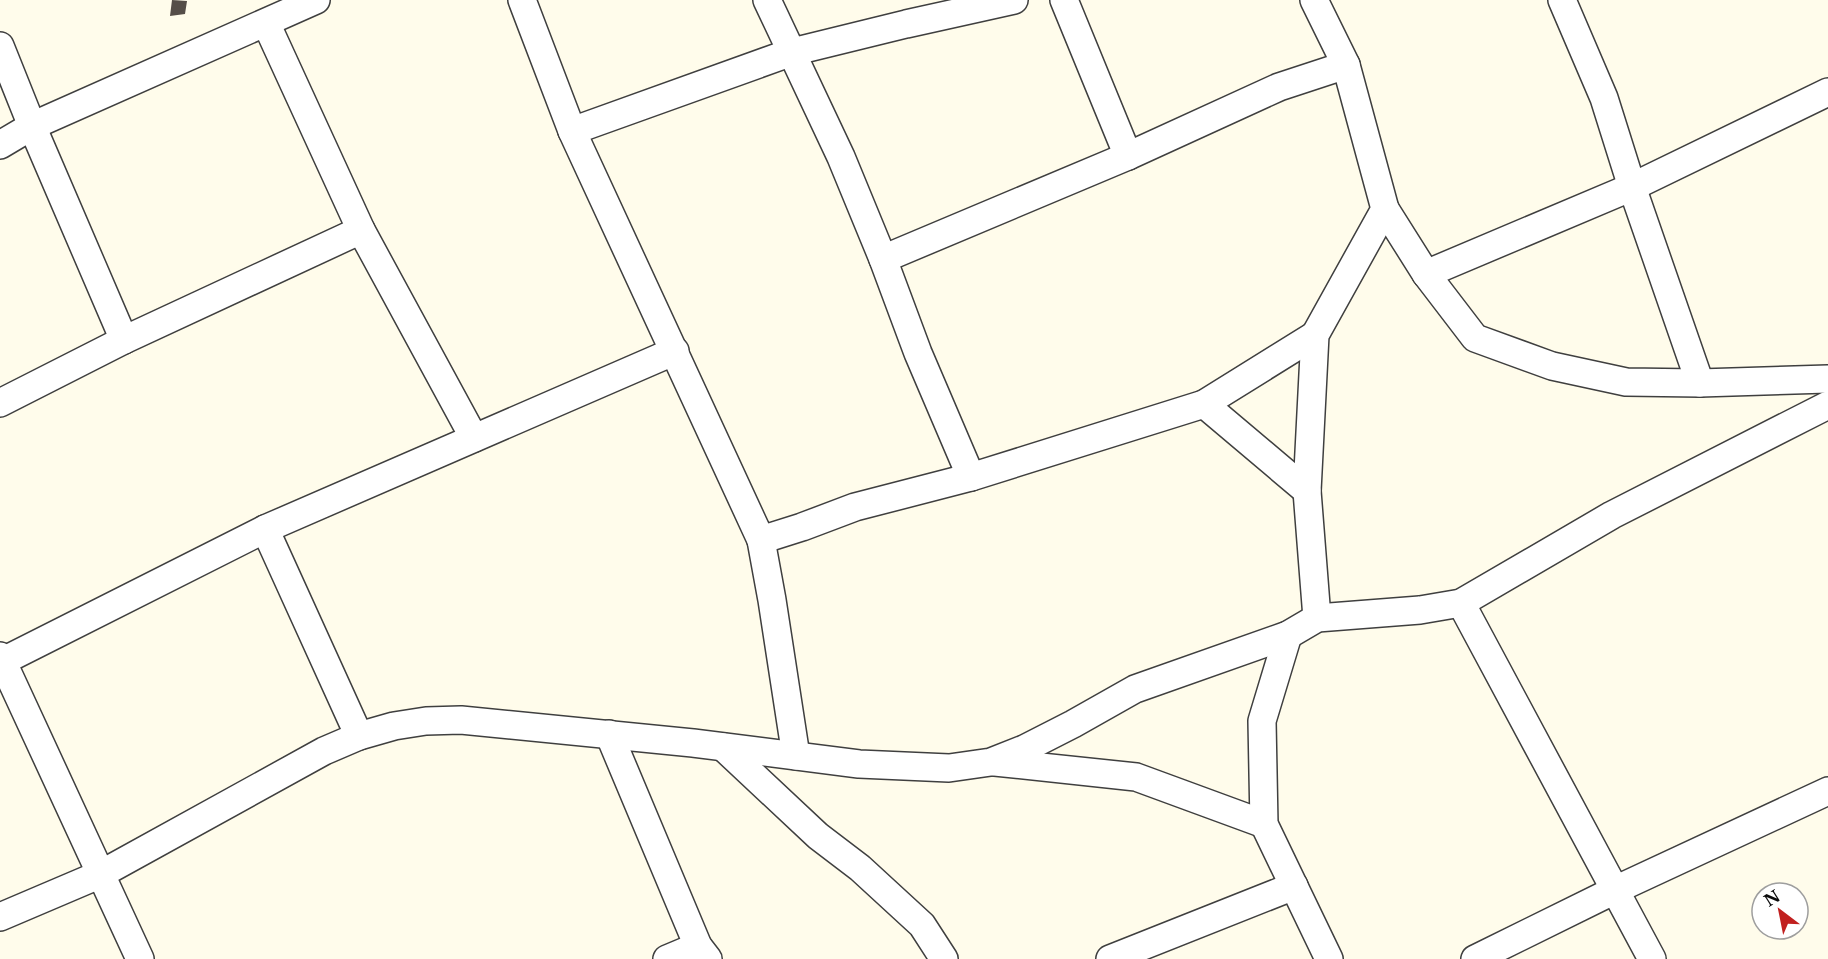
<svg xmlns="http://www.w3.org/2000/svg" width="1828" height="959" font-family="'Libre Baskerville',serif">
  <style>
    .building { fill: #554e48 }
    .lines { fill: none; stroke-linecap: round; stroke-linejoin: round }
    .minor-casing { stroke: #3f3f3f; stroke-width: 30 }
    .minor { stroke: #fff; stroke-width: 27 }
  </style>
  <rect width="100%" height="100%" fill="#fffceb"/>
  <path class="building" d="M172,0l15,1 -2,13 -15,2z"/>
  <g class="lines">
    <defs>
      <g id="minor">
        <path d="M522,0l50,131 189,409 41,-13 53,-20 116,-30 233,-73 111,-69"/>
        <path d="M767,0l74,157 42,102 35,94 53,124"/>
        <path d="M1064,0l64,156"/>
        <path d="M1314,0l32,65 39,144 -70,126 -8,156 10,127"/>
        <path d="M1562,0l42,98 28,89 68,196"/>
        <path d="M266,23l95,207 113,208"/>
        <path d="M0,46l32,80 92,214"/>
        <path d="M572,131l220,-79 114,-28 108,-24"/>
        <path d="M0,145l32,-19 284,-126"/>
        <path d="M1385,209l41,65 49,64 77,28 74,16 74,1 128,-4"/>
        <path d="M883,259l245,-103 151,-69 67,-22"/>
        <path d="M1426,274l206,-87 196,-95"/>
        <path d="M0,403l124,-63 237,-110"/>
        <path d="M1204,404l103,87"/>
        <path d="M265,529l94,207"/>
        <path d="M761,540l11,60 24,156"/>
        <path d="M1461,603l191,356"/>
        <path d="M1288,635l-26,86 2,103 65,135"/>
        <path d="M0,656l140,303"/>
        <path d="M3,661l262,-132 410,-178"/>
        <path d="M609,734l89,212 10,13"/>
        <path d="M723,747l95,89 42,32 62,57 22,34"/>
        <path d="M995,762l141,15 128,47"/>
        <path d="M0,917l101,-43 223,-123 35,-15 35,-10 32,-5 35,-1 232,23 166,21 90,4 42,-6 33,-13 49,-25 62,-35 153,-54 29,-17 103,-8 41,-7 151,-88 216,-110"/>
        <path d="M667,959l31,-13"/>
        <path d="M1110,959l184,-73"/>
        <path d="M1475,959l140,-69 213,-99"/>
      </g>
    </defs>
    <use href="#minor" class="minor-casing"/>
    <use href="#minor" class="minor"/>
  </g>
  <g transform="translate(1780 911) rotate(328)"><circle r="28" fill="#ffffff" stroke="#9e9e9e" stroke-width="1.5"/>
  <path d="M0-4.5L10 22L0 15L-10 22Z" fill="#c1201f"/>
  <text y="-9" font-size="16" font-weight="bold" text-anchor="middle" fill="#0c0c0c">N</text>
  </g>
</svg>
